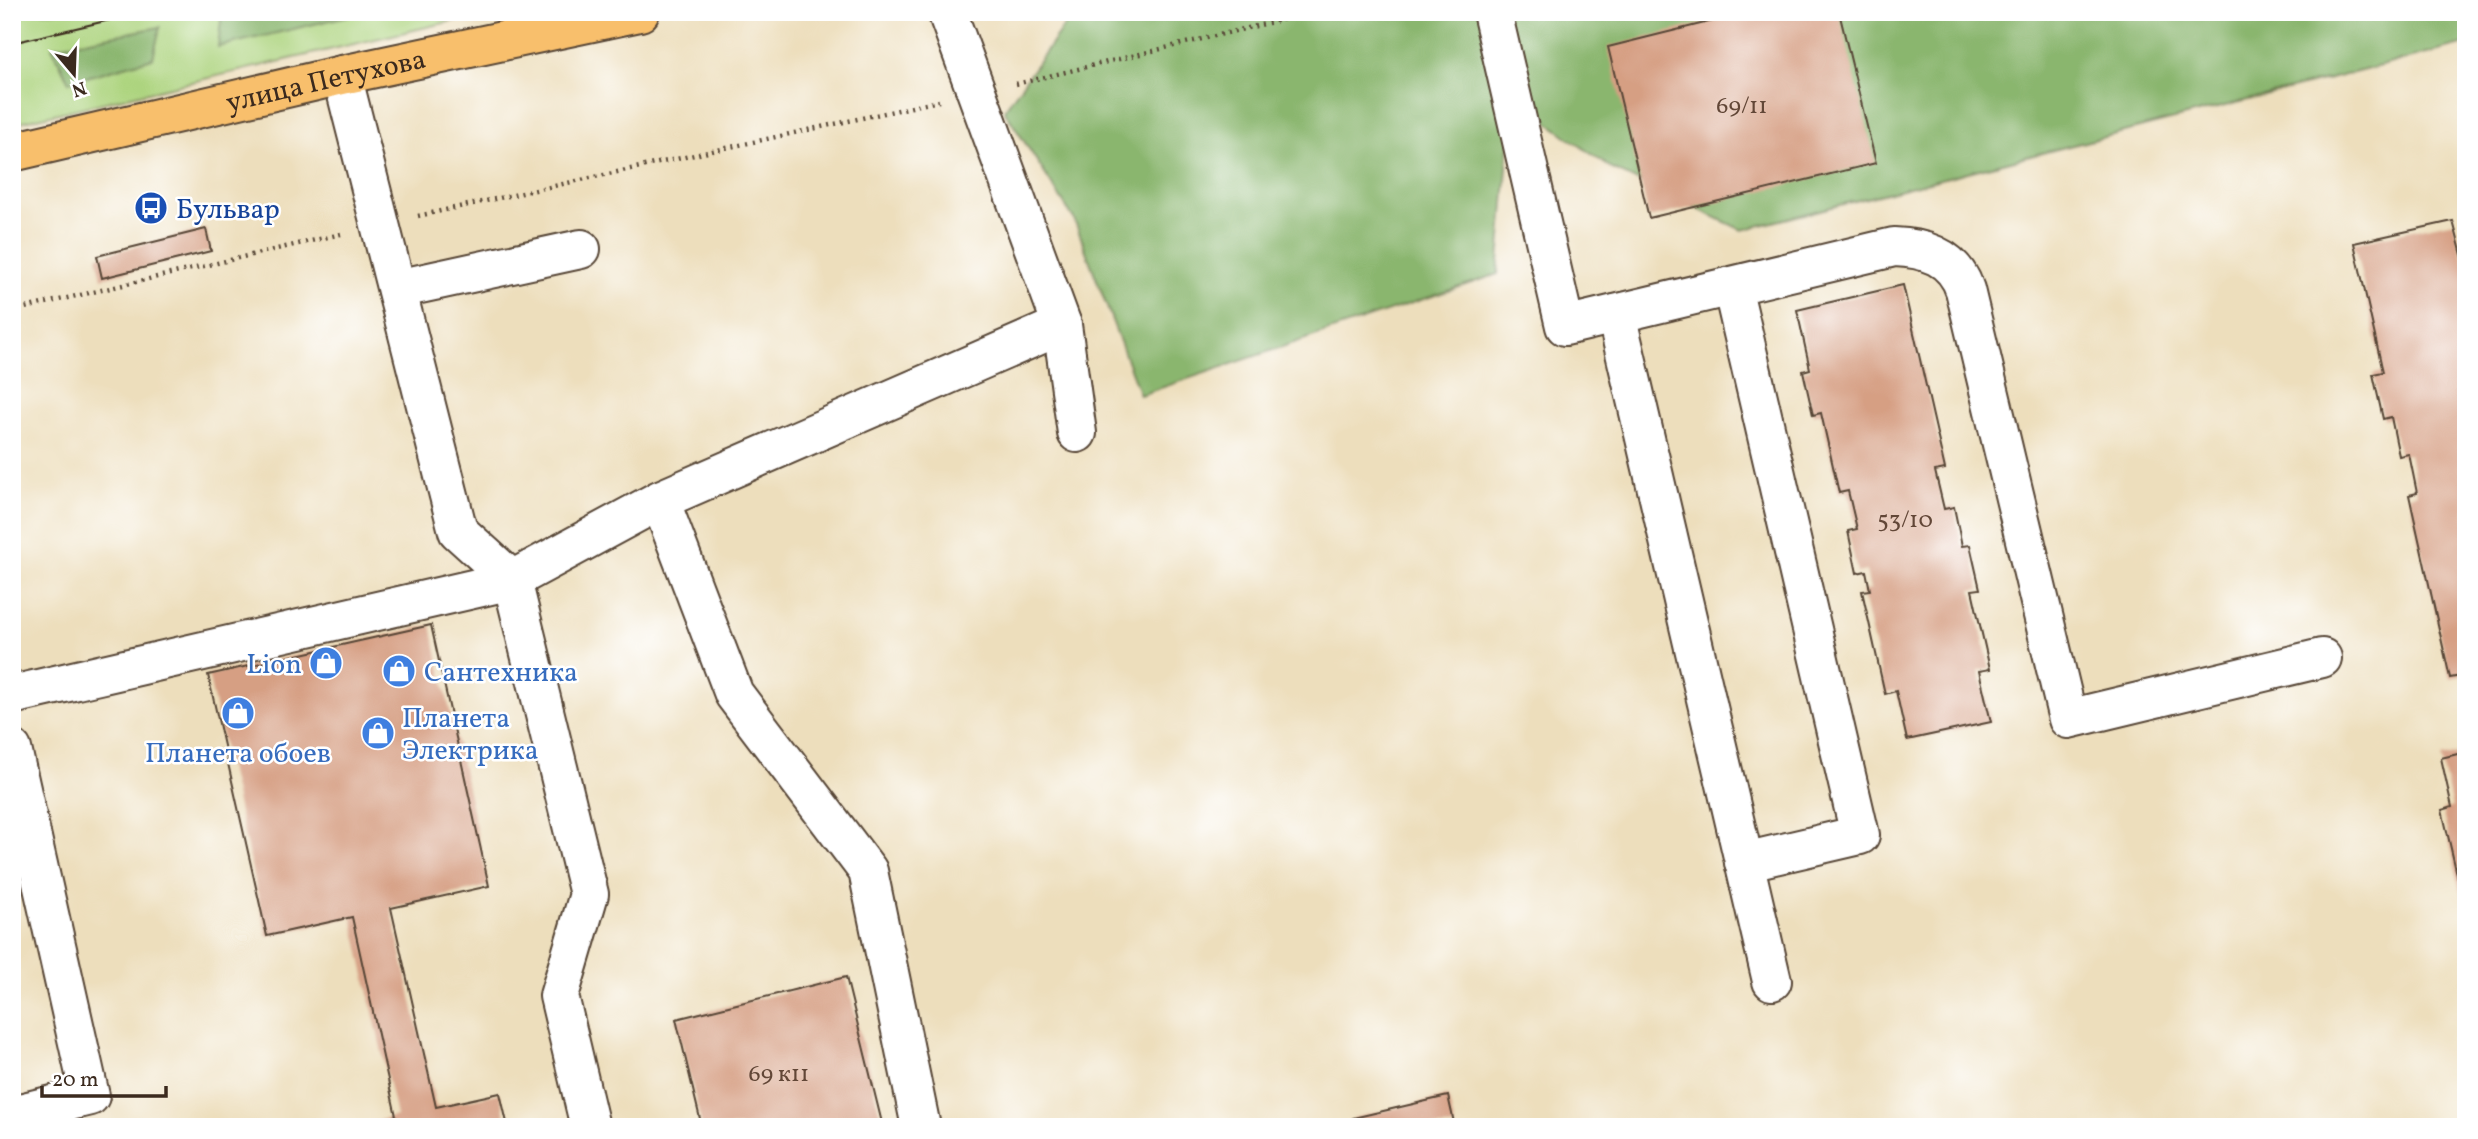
<svg xmlns="http://www.w3.org/2000/svg" width="2478" height="1139" font-family="Vollkorn,serif">
  <style>
    .green { fill: #add47f; stroke: #747f4e; stroke-width: 2 }
    .forest { fill: #8ab66e; stroke: #627046; stroke-width: 2 }
    .building { fill: #d69f83 }
    .lines { fill: none; stroke-linecap: round; stroke-linejoin: round }
    .minor-casing { stroke: #564536; stroke-width: 42 }
    .highway-casing { stroke: #564536; stroke-width: 42 }
    .path { stroke: #564536; stroke-width: 4.5; stroke-dasharray: 2 5; stroke-linecap: butt }
    .minor { stroke: #fff; stroke-width: 38 }
    .highway { stroke: #f8bf6c; stroke-width: 38 }
    .tram { stroke: #3b2a1e; stroke-width: 2 }
    .labels { text-anchor: middle; stroke-width: 5; stroke-linejoin: round; paint-order: stroke }
    .number-label { font-size: 24px; fill: #624737 }
    .street-label { font-size: 28px; fill: #3b2a1e; stroke: #fff }
    .transit-label { font-size: 28px; fill: #164399; stroke: #fff; text-anchor: start }
    .shop-label { font-size: 28px; fill: #366cbe; stroke: #fff; text-anchor: start }
  </style>
  <rect width="100%" height="100%" fill="#fff"/>
  <filter id="ink" filterUnits="userSpaceOnUse"><feTurbulence type="fractalNoise" baseFrequency=".0143" numOctaves="2"/><feDisplacementMap in="SourceGraphic" scale="14" xChannelSelector="R" yChannelSelector="G"/><feConvolveMatrix kernelMatrix="1 2 1 2 8 2 1 2 1" color-interpolation-filters="sRGB"/></filter>
  <filter id="wash" filterUnits="userSpaceOnUse"><feTurbulence type="fractalNoise" baseFrequency=".00686" numOctaves="4" result="noise"/><feDisplacementMap in="SourceGraphic" scale="28" xChannelSelector="R" yChannelSelector="G"/><feGaussianBlur stdDeviation="1.57" result="paint"/><feColorMatrix in="noise" values="0 0 0 0 0 0 0 0 0 0 0 0 0 0 0 0 0 1.4 0 .05"/><feComposite in="paint" operator="in"/></filter>
  <g filter="url(#wash)">
    <rect width="100%" height="100%" fill="#eddebc"/>
    <path class="green" d="M12,12h479l-479,112z"/>
    <g class="forest">
      <path d="M222,12h142l-146,35z"/>
      <path d="M1074,12h1392v32l-724,186 -130,-61 -99,-72 -15,177 -358,121 -66,-176 -70,-109z"/>
      <path d="M160,27l-7,31 -84,24 -17,-35z"/>
    </g>
    <g id="blocks">
      <g class="building">
        <path d="M1749,12h90l37,151 -227,55 -41,-171z"/>
        <path d="M2453,221l13,49v405l-16,3 -41,-183 8,-2 -8,-39 -10,2 -8,-39 -8,2 -10,-45 10,-2 -29,-129z"/>
        <path d="M206,229l5,22 -109,27 -5,-22z"/>
        <path d="M1903,285l42,184 -10,2 9,38 10,-2 8,39 8,-1 10,44 -8,1 18,79 -11,2 12,51 -84,18 -11,-49 -11,3 -23,-103 8,-1 -4,-19 -9,2 -9,-42 9,-2 -9,-38 -9,2 -18,-80 -8,2 -10,-44 7,-2 -13,-59z"/>
        <path d="M431,625l58,261 -98,22 45,199 64,-14 8,34h-155l43,-11 -44,-199 -85,19 -59,-261z"/>
        <path d="M2466,752v157h-1l-23,-99 10,-3 -11,-49z"/>
        <path d="M846,977l37,150h-181l-26,-108z"/>
        <path d="M1448,1096l7,31h-100l-2,-9z"/>
      </g>
    </g>
  </g>
  <g filter="url(#ink)">
    <use href="#blocks" fill-opacity="0" stroke="#564536" stroke-width="2"/>
    <g class="lines">
      <defs>
        <g id="minor">
          <path d="M947,12l115,313 15,108"/>
          <path d="M1492,12l73,314 329,-79c32,1 60,10 71,43l103,429 254,-61"/>
          <path d="M342,75l116,456 54,49 148,-80 402,-175"/>
          <path d="M1732,286l128,549 -116,27"/>
          <path d="M397,289l184,-40"/>
          <path d="M1616,314l156,667"/>
          <path d="M660,500l74,194 134,177 53,256"/>
          <path d="M12,695l500,-115 77,314 -30,102 31,131"/>
          <path d="M12,749l78,347 -78,19"/>
        </g>
        <g id="highway">
          <path id="s1" d="M12,152l330,-77 298,-63"/>
        </g>
      </defs>
      <use href="#minor" class="minor-casing"/>
      <use href="#highway" class="highway-casing"/>
      <g class="path">
        <path d="M1016,84l298,-72"/>
        <path d="M418,216l521,-115"/>
        <path d="M12,311l329,-77"/>
      </g>
      <use href="#minor" class="minor"/>
      <use href="#highway" class="highway"/>
      <path class="tram" d="M12,43l132,-31"/>
    </g>
  </g>
  <defs>
    <symbol id="bus-disc" viewBox="-11 -11 22 22"><circle r="9.5" fill="#1a4fb4" stroke="#fff"/><path d="M-5-6H5V4H4V6H2V4H-2V6H-4V4H-5ZM-3.5-4V0h7V-4ZM-3.5 1.2v1.5H-2V1.2ZM2 1.2v1.5H3.5V1.2Z" fill="#fff"/></symbol>
    <symbol id="shop-disc" viewBox="-11 -11 22 22"><circle r="9.5" fill="#3f7fe0" stroke="#fff"/><path d="M-5-2.5h2.3a2.7 3.5 0 0 1 5.4 0H5L5.5 6h-11ZM-1.5-2.5h3a1.5 2.3 0 0 0-3 0Z" fill="#fff"/></symbol>
  </defs>
  <g fill-rule="evenodd">
    <use href="#bus-disc" x="132" y="189" width="38" height="38"/>
    <use href="#shop-disc" x="307" y="644" width="38" height="38"/>
    <use href="#shop-disc" x="380" y="652" width="38" height="38"/>
    <use href="#shop-disc" x="219" y="694" width="38" height="38"/>
    <use href="#shop-disc" x="359" y="714" width="38" height="38"/>
  </g>
  <g class="labels">
    <g class="number-label">
      <text x="1742" y="113">69/11</text>
      <text x="1905" y="527">53/10</text>
      <text x="779" y="1081">69 к11</text>
    </g>
    <g class="street-label">
      <text dy="10" stroke="none"><textPath href="#s1" startOffset="322">улица Петухова</textPath></text>
    </g>
    <g class="transit-label">
      <text x="176" y="218">Бульвар</text>
    </g>
    <g class="shop-label">
      <text x="302" y="673" text-anchor="end">Lion</text>
      <text x="424" y="681">Сантехника</text>
      <text x="402" y="727">Планета<tspan x="402" dy="32">Электрика</tspan></text>
      <text x="238" y="762" text-anchor="middle">Планета обоев</text>
    </g>
  </g>
  <rect width="2478" height="1139" fill="none" stroke="#fff" stroke-width="42"/>
  <g transform="translate(74 74) rotate(161)" stroke="#ffffff" stroke-width="5" paint-order="stroke">
  <path d="M0-5L12 26L0 18L-12 26Z" fill="#3b2a1e"/>
  <text y="-10" font-size="19" font-weight="bold" text-anchor="middle" fill="#3b2a1e">N</text>
  </g>
  <path d="M42 1086v10h124v-10" fill="none" stroke="#3b2a1e" stroke-width="3.5"/>
  <text x="52" y="1086" font-size="21" fill="#3b2a1e" stroke="#ffffff" stroke-width="5" paint-order="stroke">20 m</text>
</svg>
